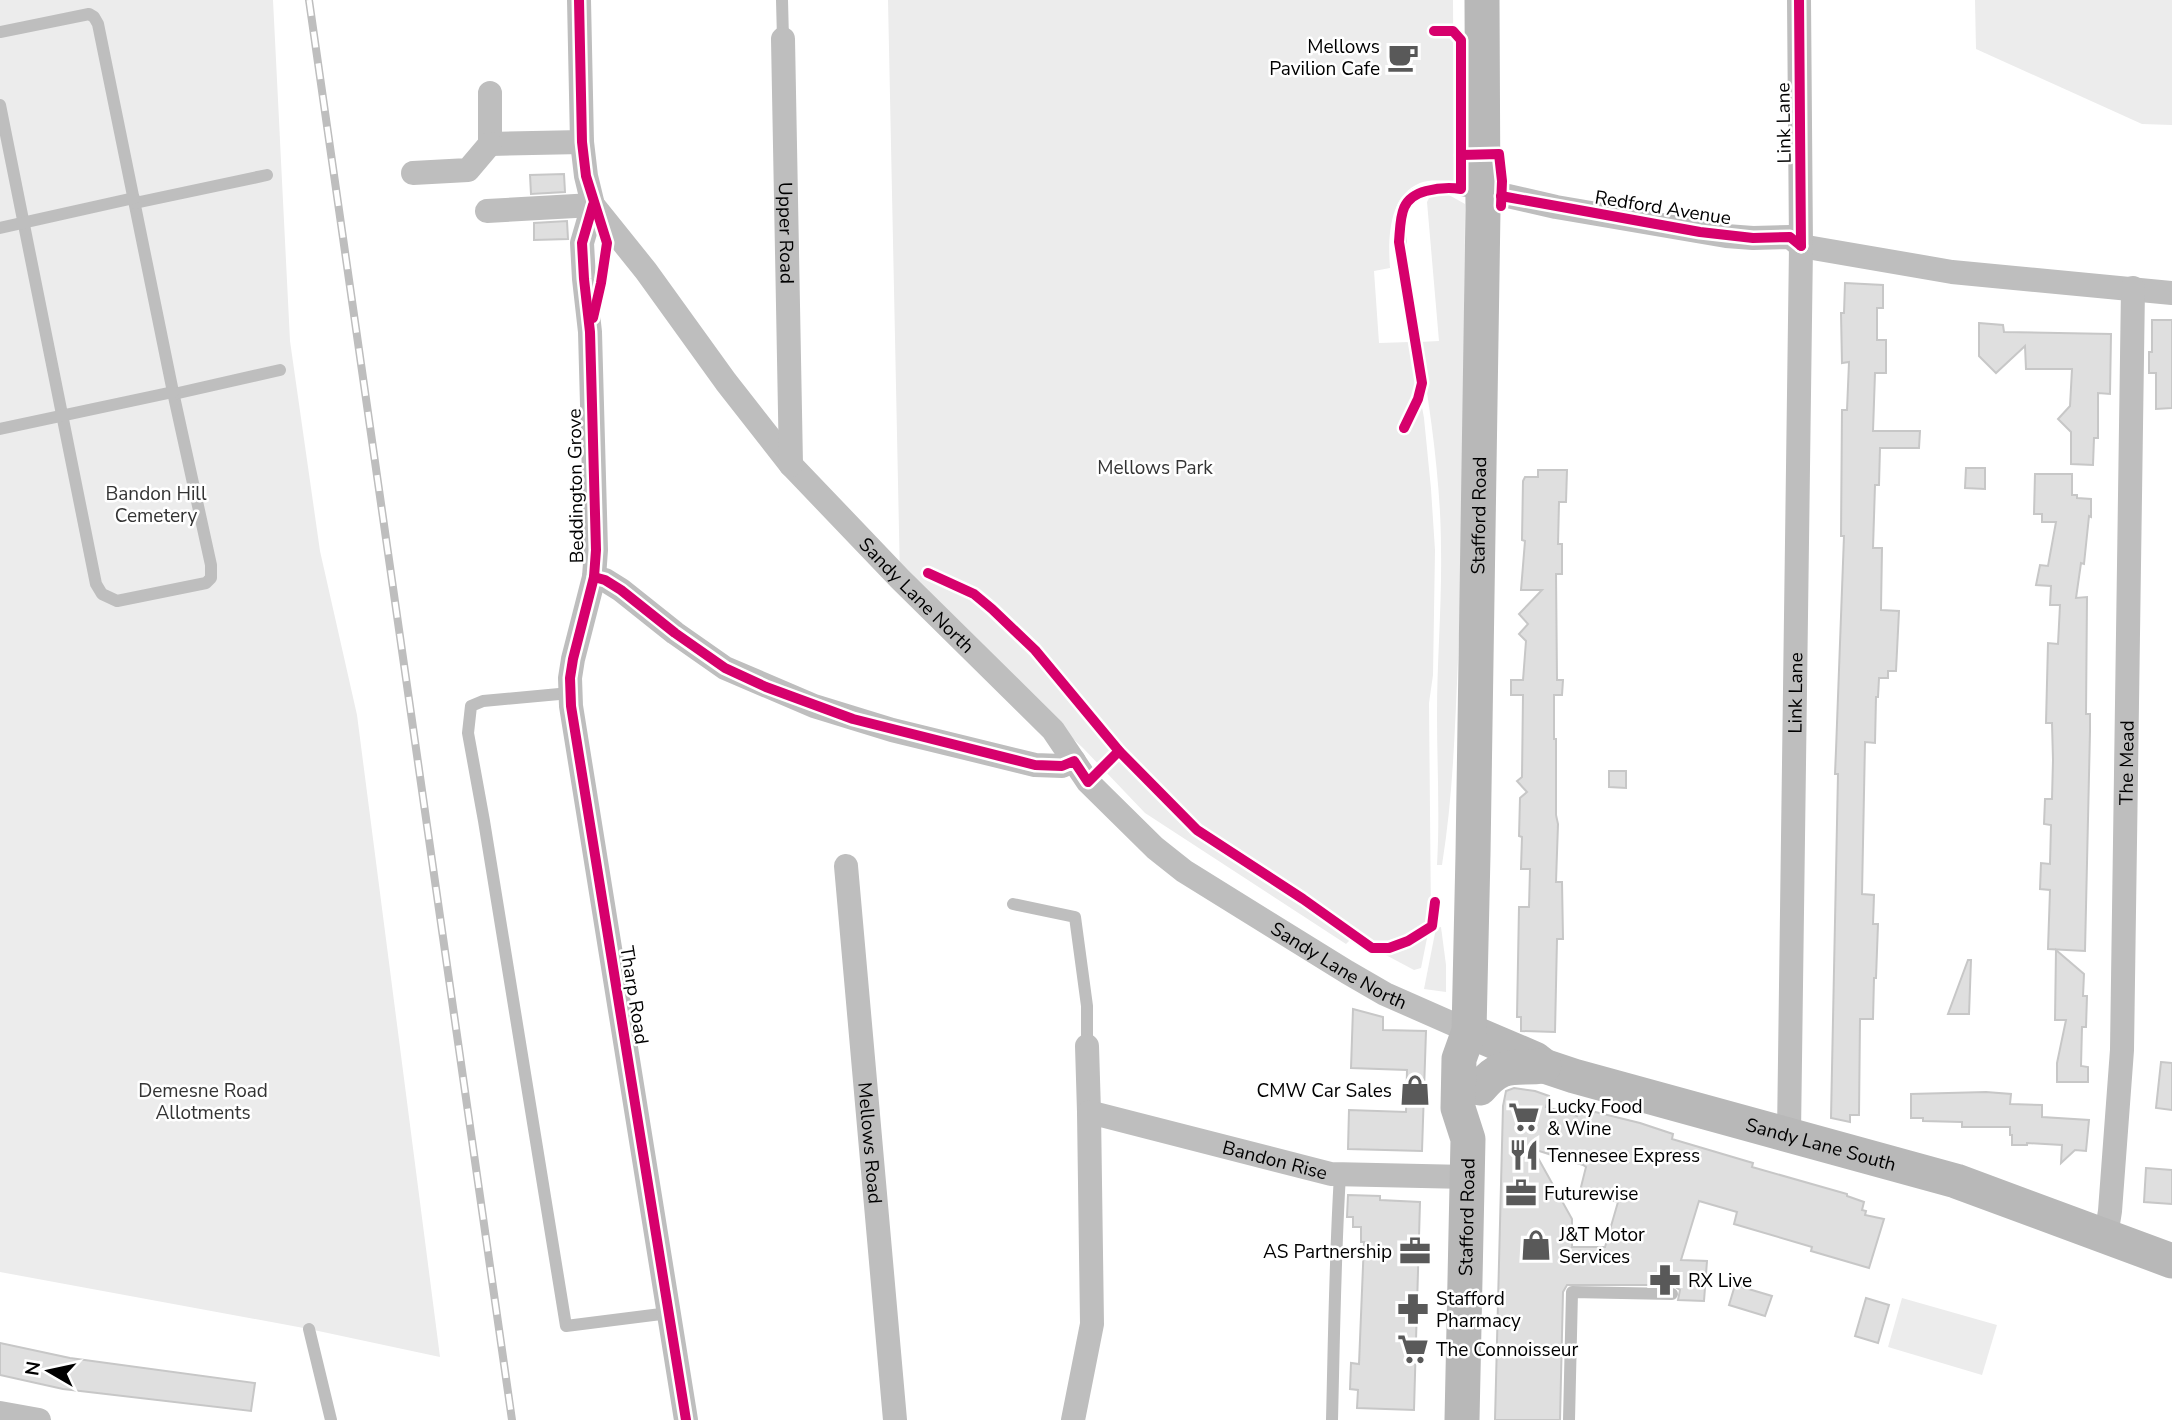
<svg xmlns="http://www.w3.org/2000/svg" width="2172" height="1420" font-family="'Nunito Sans',sans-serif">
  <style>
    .green { fill: #ececec }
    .building { fill: #dfdfdf; stroke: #c7c7c7; stroke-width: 2; fill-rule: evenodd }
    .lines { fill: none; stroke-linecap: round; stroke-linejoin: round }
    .lane { stroke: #bebebe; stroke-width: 12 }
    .street { stroke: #bebebe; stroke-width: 24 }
    .secondary { stroke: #b8b8b8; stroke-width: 35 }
    .rail-casing { stroke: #bebebe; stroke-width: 8 }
    .rail { stroke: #fff; stroke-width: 5; stroke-dasharray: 16; stroke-linecap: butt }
    .cycleway-casing { stroke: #fff; stroke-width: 15 }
    .cycleway { stroke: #d6006c; stroke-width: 10 }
    .labels { text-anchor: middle; stroke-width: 5; stroke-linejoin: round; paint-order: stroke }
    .poi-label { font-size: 19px; fill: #000; stroke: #fff; text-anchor: start }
    .street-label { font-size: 19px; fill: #000; stroke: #fff }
    .park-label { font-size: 19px; fill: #333; stroke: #fff }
  </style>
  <rect width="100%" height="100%" fill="#fff"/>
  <g class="green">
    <path d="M0,0h273l17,341 30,210 37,164 83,642 -131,-28 -309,-57z"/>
    <path d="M888,0h565l1,181c-11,0 -24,-2 -34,2 -32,13 -32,57 -30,85l-16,3 5,72 31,-1 14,76 7,71 4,61 -2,125 -4,28 2,217c-13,13 -36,29 -55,25 -8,-2 -14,-7 -20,-11l-10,10 -201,-131 -62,-65 -183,-169z"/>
    <path d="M1975,0h197v125l-30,-1 -166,-75z"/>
    <path d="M1439,194l10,1 16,9c-1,152 0,304 -7,455 -3,69 -5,138 -16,206h-5c3,-50 0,-100 0,-150 0,-55 5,-111 4,-166 0,-67 -11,-141 -22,-207l20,-1 -12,-139 3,-6z"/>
    <path d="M1441,927l5,38v27l-22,-3 12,-61z"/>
    <path d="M1428,933l-7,35 -7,2 -30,-16 23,-8z"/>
    <path d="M1902,1298l95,27 -15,50 -94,-28z"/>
  </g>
  <g class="building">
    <path d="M564,174l1,18 -34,2 -1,-19z"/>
    <path d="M567,221l1,18 -34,1v-17z"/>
    <path d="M1845,283l38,2v23h-6v32h9v33h-11l-2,58h47l-1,17h-39l-1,37h-4l-2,63h9l-1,62 18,1 -3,60h-8v7h-9l-1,19h-2l-1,46 -10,-1 -3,152 12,1 -1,29h5l-2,54h-2l-1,41h-13l-1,96h-9v7l-19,-4 7,-344h-3l1,-24 8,-214h-3l1,-126h5l2,-48 -7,1 -1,-50h3z"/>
    <path d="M2152,320h20v88l-16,1v-36h-7v-21h3z"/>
    <path d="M1979,323l24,2 1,7 107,2 -1,60 -12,-1v45h-4l-1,27 -22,-1v-32l-13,-13 12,-13 2,-37h-46l-1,-23 -29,27 -17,-17z"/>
    <path d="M1966,468h19v21l-20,-1z"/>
    <path d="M1538,470h29l-1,32h-7l-1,42h4v30h-6l1,106h6l-1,15h-8v44h2v76l2,9 -2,58h6l1,57h-6l-2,93 -34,-1v-14h-4l2,-110h10l1,-38h-9l1,-32 -3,-1 1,-38 7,-6 -10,-11 5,-4 1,-82h-12v-15h12l3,-39 -7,-7 9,-10 -9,-10 23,-24h-21l4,-49 -3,-1 1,-59 2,-4h13z"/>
    <path d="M2035,474h37v21h5v3l14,1v18l-2,-1 -5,48 -3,-1 -5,35 11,-1 -1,117h4v17l-5,220 -37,-2 2,-59 -10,-1 1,-26 9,1 1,-39 -7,-1 1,-25h7l1,-39 -1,-37h-6l2,-80 10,1 2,-39h-10l1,-19 -15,-1 4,-20 8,1 8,-44h-14v-8h-8z"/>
    <path d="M1609,771h17v17l-17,-1z"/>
    <path d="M2056,950l28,24 -1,22h4l-1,31h-4l-1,39 7,1v15h-31v-19l9,-43h-11z"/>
    <path d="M1968,960h3l-2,54h-21z"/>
    <path d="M1353,1009l30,8v13l43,1 -4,120 -74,-2 1,-39 57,2 1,-42 -56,-2z"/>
    <path d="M2161,1062l11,1v47l-16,-2z"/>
    <path d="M1514,1088l21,3 14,5 -3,11 31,9 2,-8 61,15 33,11 -1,5 81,24 -1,4 95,27v2l17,6 -2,8 4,1 -1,4 19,4 -15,49 -58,-17 1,-4 -78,-23 3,-12 -38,-11 -18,59 26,1 -3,40 -26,-1 2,-10 -8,-5h-105l-4,7 -3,128h-65l8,-314 3,-15zM1533,1149l50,16 3,2 -6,24 38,11 -13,45h-33v-28z"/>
    <path d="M1986,1092l25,2 -1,10 32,1v12l47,3 -3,31 -11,-1 -14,13 1,-18 -35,-2v2h-15v-10h-2v-8h-48v-5l-39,-1v-3h-12v-24z"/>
    <path d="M2146,1168l26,2v34l-28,-2z"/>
    <path d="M1348,1195l32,1v4l40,2 -6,208 -57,-2 1,-18 -8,-1 1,-26 8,1 5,-122h-3v-15h-8v-10h-6z"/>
    <path d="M1735,1285l37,11 -7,20 -36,-11z"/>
    <path d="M1866,1298l23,7 -11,38 -23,-7z"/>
    <path d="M0,1343l70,15 185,25 -4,28 -188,-22 -63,-14z"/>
  </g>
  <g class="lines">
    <g class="lane">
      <path d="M782,0l1,39"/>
      <path d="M0,32l89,-18 5,3 4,7 75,368 38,173v13l-5,5 -89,18 -15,-7 -6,-10 -96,-479"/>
      <path d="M135,203l132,-28"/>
      <path d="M0,228l134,-30"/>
      <path d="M1416,341c-5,-28 -31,-131 -1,-147 20,-10 44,-5 64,0"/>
      <path d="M174,394l106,-24"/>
      <path d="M0,429l173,-37"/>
      <path d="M570,693l-87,8 -12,5 -3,27 16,88 82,505 103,-13"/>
      <path d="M1013,904l62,13 12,89v40"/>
      <path d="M309,1329l22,91"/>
      <path d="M1332,1420c2,-82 3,-164 8,-245"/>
      <path d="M1569,1420l3,-128 100,2"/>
    </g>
    <g class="street">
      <path id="s1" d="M579,0l3,142 4,34 7,29 53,66 80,111 65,83 109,114 153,151 35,52 67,66 29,23 163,101 38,22 84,37"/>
      <path id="s2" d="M783,39l8,426"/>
      <path d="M490,93v51l92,-2"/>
      <path d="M413,173l55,-3 22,-26"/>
      <path d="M1483,195l25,1 48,11 170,29 27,2 37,-1 11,9 151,26 220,21"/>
      <path d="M593,205l-11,38 2,36 6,53 6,218 -2,27 -21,82 -3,19 1,28 115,714"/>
      <path d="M487,211l106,-6"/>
      <path d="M594,577l11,3 16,10 54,43 50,35 89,38 78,24 143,35 27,1 12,-5"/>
      <path id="s3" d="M846,866l49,554"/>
      <path d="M1087,1046l2,66"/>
      <path id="s4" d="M1789,1134l12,-888 -2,-246"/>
      <path id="s5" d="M2106,1236l4,-25 12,-161 11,-762"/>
      <path d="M0,1413l39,7"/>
      <path id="s6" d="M1073,1420l19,-96 -3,-212 242,62 136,3"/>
    </g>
    <g class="secondary">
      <path id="s7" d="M1469,1031l66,28 9,7 30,10 382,105 216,80"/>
      <path d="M1480,1088c22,-27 33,-19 64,-22"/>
      <path id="s8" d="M1462,1420l6,-281 -10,-31 1,-49 10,-28 4,-177 10,-644 -1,-210"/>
    </g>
    <defs>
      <path id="rail" d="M309,0l203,1420"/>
    </defs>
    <use href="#rail" class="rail-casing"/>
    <use href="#rail" class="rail"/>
    <defs>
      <g id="cycleway">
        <path d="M579,0l3,142 4,34 21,67 -6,40 -8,35"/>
        <path d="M1799,0l2,246"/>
        <path d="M1461,155l38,-1 3,27 -1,25"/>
        <path d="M1501,196l199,36 53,6 37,-1 11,9"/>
        <path d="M593,205l-11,38 2,36 6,53 6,218 -2,27 -21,82 -3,19 1,28 115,714"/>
        <path d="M1404,428l14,-29 4,-16 -23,-141c2,-24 0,-44 27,-51 12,-3 22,-4 35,-2v-149l-8,-9h-19"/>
        <path d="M928,573l46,21 18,15 43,41 84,101 78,79 106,69 69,49h17l19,-7 24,-15 3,-24"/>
        <path d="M594,577l11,3 16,10 54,43 50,35 41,19 87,32 182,46 27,1 12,-5 14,21 31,-31"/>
      </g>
    </defs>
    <use href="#cycleway" class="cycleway-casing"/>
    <use href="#cycleway" class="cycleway"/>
  </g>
  <defs>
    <symbol id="cafe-bare" viewBox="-9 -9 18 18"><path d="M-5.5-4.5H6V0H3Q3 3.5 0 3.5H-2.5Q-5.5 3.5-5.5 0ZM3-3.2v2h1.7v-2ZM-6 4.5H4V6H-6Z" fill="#595959" stroke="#fff" stroke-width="2.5" paint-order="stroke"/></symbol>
    <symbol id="shop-bare" viewBox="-9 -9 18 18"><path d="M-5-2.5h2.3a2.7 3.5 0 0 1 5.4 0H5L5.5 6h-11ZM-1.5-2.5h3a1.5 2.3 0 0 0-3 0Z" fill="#595959" stroke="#fff" stroke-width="2.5" paint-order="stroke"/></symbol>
    <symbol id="supermarket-bare" viewBox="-9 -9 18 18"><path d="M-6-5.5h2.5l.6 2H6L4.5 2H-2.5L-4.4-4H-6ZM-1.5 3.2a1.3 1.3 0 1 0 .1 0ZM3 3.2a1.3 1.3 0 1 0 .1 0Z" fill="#595959" stroke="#fff" stroke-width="2.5" paint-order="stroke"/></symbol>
    <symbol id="restaurant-bare" viewBox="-9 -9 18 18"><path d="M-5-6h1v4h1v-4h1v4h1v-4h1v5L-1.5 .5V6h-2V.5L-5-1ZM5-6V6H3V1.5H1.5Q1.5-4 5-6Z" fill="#595959" stroke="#fff" stroke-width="2.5" paint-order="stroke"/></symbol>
    <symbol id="office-bare" viewBox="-9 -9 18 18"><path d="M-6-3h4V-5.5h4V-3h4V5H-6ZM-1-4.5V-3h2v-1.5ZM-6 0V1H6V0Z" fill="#595959" stroke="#fff" stroke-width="2.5" paint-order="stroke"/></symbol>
    <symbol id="pharmacy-bare" viewBox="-9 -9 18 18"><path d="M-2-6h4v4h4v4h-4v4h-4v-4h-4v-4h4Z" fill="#595959" stroke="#fff" stroke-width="2.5" paint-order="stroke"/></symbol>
  </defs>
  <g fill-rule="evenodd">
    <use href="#cafe-bare" x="1381" y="35" width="44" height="44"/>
    <use href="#shop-bare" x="1393" y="1068" width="44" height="44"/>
    <use href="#supermarket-bare" x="1502" y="1095" width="44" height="44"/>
    <use href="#restaurant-bare" x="1502" y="1133" width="44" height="44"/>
    <use href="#office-bare" x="1499" y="1171" width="44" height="44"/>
    <use href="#shop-bare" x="1514" y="1223" width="44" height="44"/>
    <use href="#office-bare" x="1393" y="1229" width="44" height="44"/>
    <use href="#pharmacy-bare" x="1643" y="1258" width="44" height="44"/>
    <use href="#pharmacy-bare" x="1391" y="1287" width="44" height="44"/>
    <use href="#supermarket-bare" x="1391" y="1327" width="44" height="44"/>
  </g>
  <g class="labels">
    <g class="poi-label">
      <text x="1380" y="53" text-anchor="end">Mellows<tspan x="1380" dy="22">Pavilion Cafe</tspan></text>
      <text x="1392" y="1097" text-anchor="end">CMW Car Sales</text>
      <text x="1547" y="1113">Lucky Food<tspan x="1547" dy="22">&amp; Wine</tspan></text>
      <text x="1547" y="1162">Tennesee Express</text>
      <text x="1544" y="1200">Futurewise</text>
      <text x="1559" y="1241">J&amp;T Motor<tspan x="1559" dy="22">Services</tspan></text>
      <text x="1392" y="1258" text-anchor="end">AS Partnership</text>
      <text x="1688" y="1287">RX Live</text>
      <text x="1436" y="1305">Stafford<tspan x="1436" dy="22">Pharmacy</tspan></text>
      <text x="1436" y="1356">The Connoisseur</text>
    </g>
    <g class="street-label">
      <text transform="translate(1783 123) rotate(-91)" y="7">Link Lane</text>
      <text transform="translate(1663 207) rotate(9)" y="7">Redford Avenue</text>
      <text dy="7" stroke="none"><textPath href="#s2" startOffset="194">Upper Road</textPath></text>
      <text transform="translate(575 486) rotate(-91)" y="7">Beddington Grove</text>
      <text dy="7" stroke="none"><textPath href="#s8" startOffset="908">Stafford Road</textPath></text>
      <text dy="7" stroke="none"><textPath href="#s1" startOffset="714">Sandy Lane North</textPath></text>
      <text dy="7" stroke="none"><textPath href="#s4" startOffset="441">Link Lane</textPath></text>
      <text dy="7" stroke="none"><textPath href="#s5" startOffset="474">The Mead</textPath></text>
      <text dy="7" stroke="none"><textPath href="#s1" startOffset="1281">Sandy Lane North</textPath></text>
      <text transform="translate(635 995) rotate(81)" y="7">Tharp Road</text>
      <text dy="7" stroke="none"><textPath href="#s3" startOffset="278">Mellows Road</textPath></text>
      <text dy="7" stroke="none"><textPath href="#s7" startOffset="371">Sandy Lane South</textPath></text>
      <text dy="7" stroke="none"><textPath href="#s6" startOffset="502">Bandon Rise</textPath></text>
      <text dy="7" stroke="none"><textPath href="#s8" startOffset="203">Stafford Road</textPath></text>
    </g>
    <g class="park-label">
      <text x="1155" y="474">Mellows Park</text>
      <text x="156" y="500">Bandon Hill<tspan x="156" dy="22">Cemetery</tspan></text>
      <text x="203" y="1097">Demesne Road<tspan x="203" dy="22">Allotments</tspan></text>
    </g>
  </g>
  <g transform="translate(49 1371) rotate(279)" stroke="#ffffff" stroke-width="5" paint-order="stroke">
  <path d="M0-5L12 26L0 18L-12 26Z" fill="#000000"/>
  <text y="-10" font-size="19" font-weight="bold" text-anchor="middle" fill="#000000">N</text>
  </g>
</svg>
